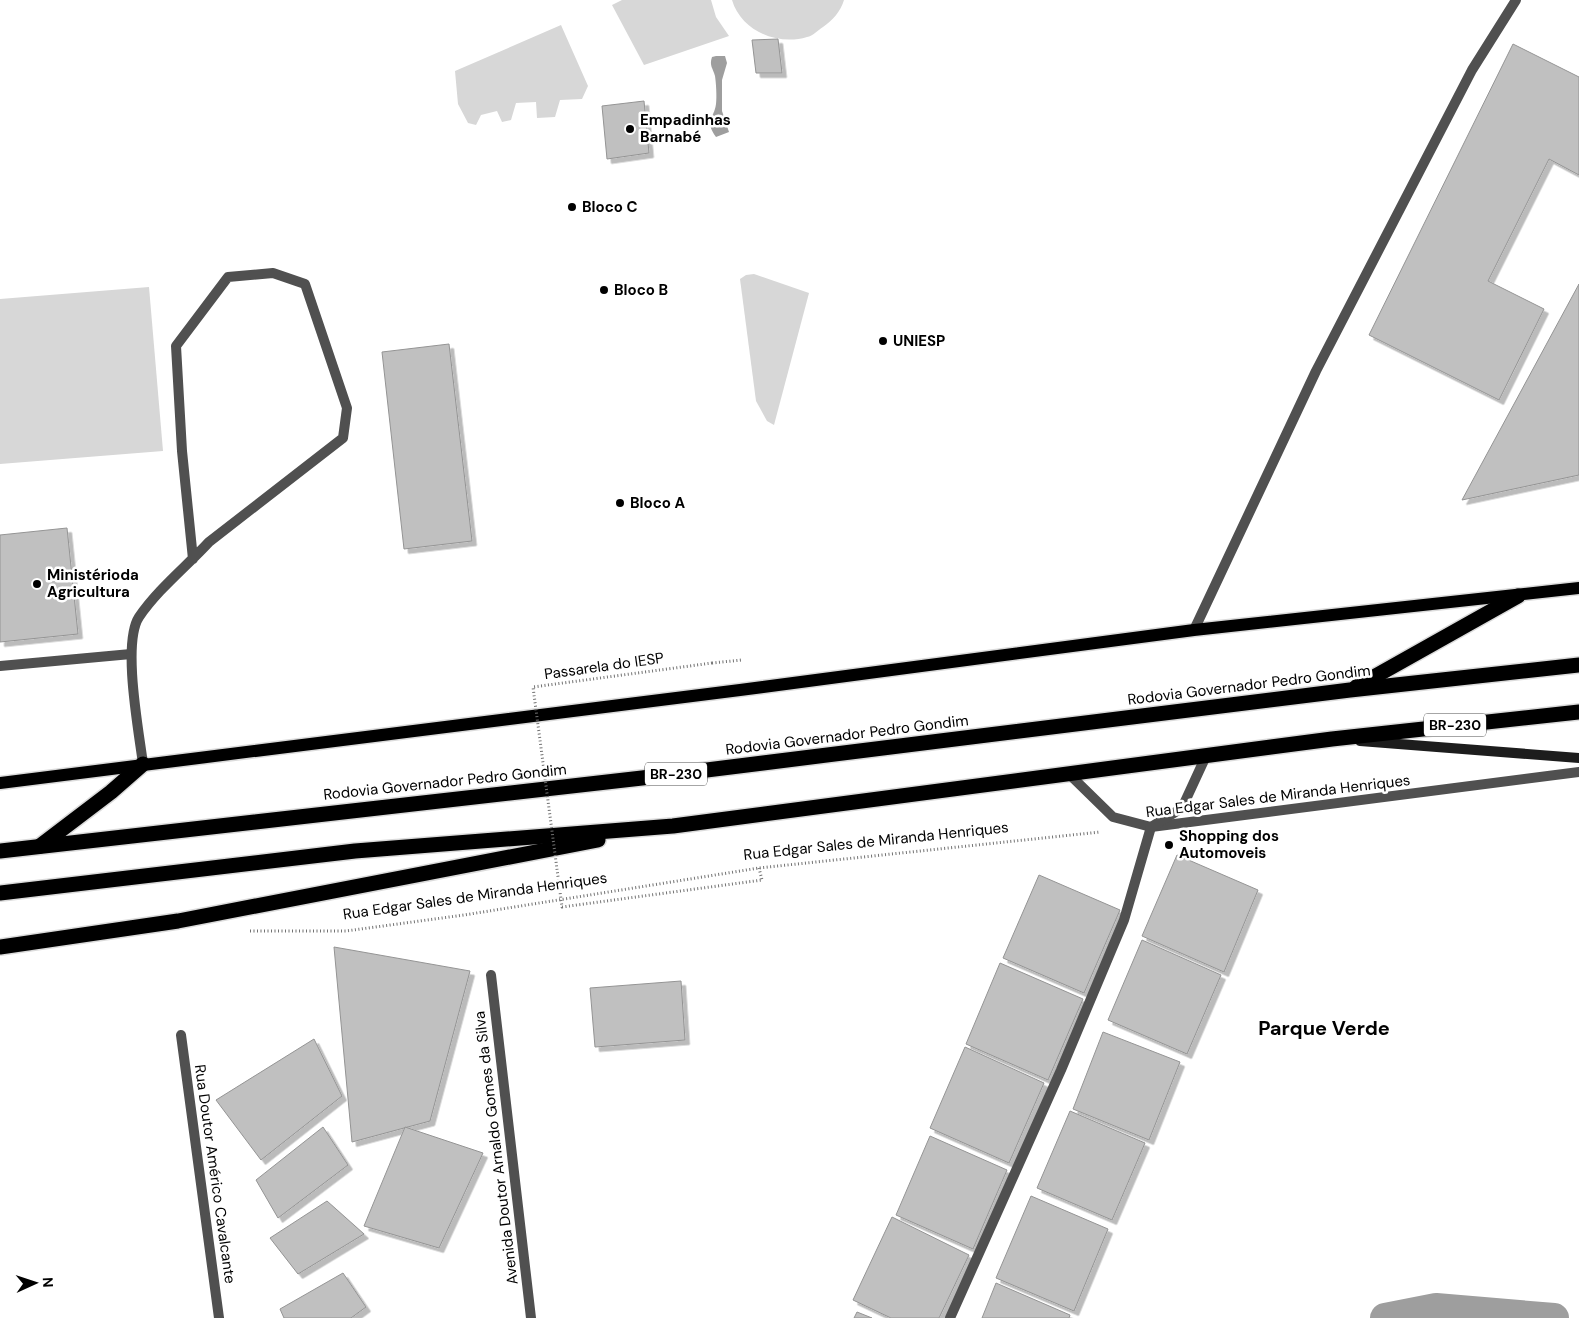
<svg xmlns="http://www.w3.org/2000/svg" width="1579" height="1318" font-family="'DM Sans',sans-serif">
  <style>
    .green { fill: #d7d7d7 }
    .water { fill: #9e9e9e }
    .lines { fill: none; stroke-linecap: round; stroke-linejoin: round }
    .canal { stroke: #9e9e9e; stroke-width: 30 }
    .building { fill: #c0c0c0; stroke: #949494; filter: url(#shadow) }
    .primary-casing { stroke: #dbdbdb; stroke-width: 15 }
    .highway-casing { stroke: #dbdbdb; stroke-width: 18 }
    .path { stroke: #727272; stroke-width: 3; stroke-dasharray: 1 2.5; stroke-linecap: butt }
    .lane { stroke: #505050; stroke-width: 10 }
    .street { stroke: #505050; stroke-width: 10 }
    .secondary { stroke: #1d1d1d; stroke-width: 10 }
    .primary { stroke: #000; stroke-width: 12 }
    .highway { stroke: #000; stroke-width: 15 }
    .path-bridge { stroke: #727272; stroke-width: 3; stroke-dasharray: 1 2.5; stroke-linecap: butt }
    .poi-dot { fill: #000; stroke: #fff; stroke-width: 2 }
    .labels { text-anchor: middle; stroke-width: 5; stroke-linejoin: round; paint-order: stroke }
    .shield { fill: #fff; stroke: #4c4c4c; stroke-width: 1 }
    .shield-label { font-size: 14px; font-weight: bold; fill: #000 }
    .poi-label { font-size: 15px; font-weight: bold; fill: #000; stroke: #fff; text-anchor: start }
    .street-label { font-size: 15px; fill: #000; stroke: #fff }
    .district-label { font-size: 20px; font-weight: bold; fill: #000; stroke: #fff }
  </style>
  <defs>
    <filter id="shadow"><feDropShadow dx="4.5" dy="4.5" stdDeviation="0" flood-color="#0004"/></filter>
  </defs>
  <rect width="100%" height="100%" fill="#fff"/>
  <g class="green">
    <path d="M622,0h89l5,17 13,19 -85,29 -32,-60z"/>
    <path d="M732,0h112c-3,11 -12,21 -21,27 -5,3 -10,9 -16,10 -29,9 -66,-6 -75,-37z"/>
    <path d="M561,25l27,61 -6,13 -22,1 -5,17 -18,1 -1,-16 -20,1 -5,17 -9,2 -5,-11 -16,4 -5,10 -8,-2 -10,-19 -3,-33z"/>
    <path d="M754,274l55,19 -35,132 -7,-4 -11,-20 -16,-122 6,-4z"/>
    <path d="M149,287l14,164 -163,13v-165z"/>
  </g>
  <path class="water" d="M716,56h9l2,7 -5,17v31l7,21 -13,5c-12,-17 -2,-18 0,-33 1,-7 0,-22 -1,-28 -2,-8 -6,-10 -3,-19z"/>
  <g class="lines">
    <path class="canal" d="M1385,1318l51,-10 118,10"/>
  </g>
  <g class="building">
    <path d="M778,39l4,34h-26l-4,-33z"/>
    <path d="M1513,44l66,33v98l-30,-16 -61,122 56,28 -45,91 -130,-65z"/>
    <path d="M644,101l5,52 -42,6 -5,-53z"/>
    <path d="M1579,284v191l-117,25z"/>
    <path d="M449,344l23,197 -68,8 -22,-197z"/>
    <path d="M67,528l11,106 -78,8v-107z"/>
    <path d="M1177,855l81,35 -34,82 -82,-36z"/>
    <path d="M1039,875l81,35 -36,83 -81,-35z"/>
    <path d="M1142,940l79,35 -34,79 -79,-34z"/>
    <path d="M334,947l136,24 -40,150 -78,21z"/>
    <path d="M1000,963l83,36 -35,81 -82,-36z"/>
    <path d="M681,981l4,59 -90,7 -5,-59z"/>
    <path d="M1103,1032l77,30 -31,78 -76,-31z"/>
    <path d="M314,1039l28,57 -81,64 -45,-60z"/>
    <path d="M965,1047l79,36 -35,80 -79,-35z"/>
    <path d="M1070,1111l75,32 -33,77 -75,-32z"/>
    <path d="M323,1127l25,38 -70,53 -22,-38z"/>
    <path d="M405,1127l78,26 -44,95 -75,-22z"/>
    <path d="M930,1136l77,34 -34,79 -77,-34z"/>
    <path d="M1031,1196l77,33 -34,82 -78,-33z"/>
    <path d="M327,1201l37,33 -66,40 -28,-36z"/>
    <path d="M892,1217l77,38 -30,63h-48l-38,-18z"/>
    <path d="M343,1273l23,34 -15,11h-67l-4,-9z"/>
    <path d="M996,1283l74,32 -1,3h-87z"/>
    <path d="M857,1312l15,6h-18z"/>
  </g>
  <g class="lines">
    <defs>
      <path id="primary" d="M0,783l740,-93 454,-60 385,-42"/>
      <g id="highway">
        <path d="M1356,687l162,-91"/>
        <path d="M40,846l71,-54 32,-28"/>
        <path d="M0,851l642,-73 708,-88 229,-25"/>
        <path d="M0,893l355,-42 318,-25 659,-87 247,-27"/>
        <path d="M0,947l178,-26 420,-81"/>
      </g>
    </defs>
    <use href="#primary" class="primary-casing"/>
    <use href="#highway" class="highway-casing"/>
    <g class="path">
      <path d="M712,663l30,-3"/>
      <path d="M759,868l3,12"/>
      <path d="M250,931h96l118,-16 295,-47 341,-36"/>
    </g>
    <g class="lane">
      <path d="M1194,630l122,-259 156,-301 44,-70"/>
      <path d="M0,666l131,-12"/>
      <path d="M143,764c-4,-32 -21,-121 -4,-147 19,-28 48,-51 70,-75l134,-104 4,-30 -42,-124 -32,-11 -45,4 -52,69 6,105 11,108"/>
      <path d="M1069,774l44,43 38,10 428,-55"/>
      <path d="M950,1318l111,-248 63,-150 27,-93 31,-19 24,-52"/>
    </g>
    <g class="street">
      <path d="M491,975l40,343"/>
      <path d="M181,1035l38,283"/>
    </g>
    <path class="secondary" d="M1360,741l219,17"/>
    <use href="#primary" class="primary"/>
    <use href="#highway" class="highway"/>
    <path class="path-bridge" d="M712,663l-179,24 29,220 200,-27"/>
  </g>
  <g class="poi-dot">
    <circle cx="630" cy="129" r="5"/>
    <circle cx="572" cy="207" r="5"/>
    <circle cx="604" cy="290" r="5"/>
    <circle cx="883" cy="341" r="5"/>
    <circle cx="620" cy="503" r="5"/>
    <circle cx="37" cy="584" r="5"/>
    <circle cx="1169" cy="845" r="5"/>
  </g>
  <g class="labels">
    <g class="shield">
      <rect x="1424" y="713.5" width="62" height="23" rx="4"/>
      <rect x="645" y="762.5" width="62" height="23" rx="4"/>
    </g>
    <g class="shield-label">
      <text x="1455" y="730">BR-230</text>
      <text x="676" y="779">BR-230</text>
    </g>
    <g class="poi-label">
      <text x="640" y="125">Empadinhas<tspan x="640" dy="17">Barnabé</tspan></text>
      <text x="582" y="212">Bloco C</text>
      <text x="614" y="295">Bloco B</text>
      <text x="893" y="346">UNIESP</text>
      <text x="630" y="508">Bloco A</text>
      <text x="47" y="580">Ministérioda<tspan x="47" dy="17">Agricultura</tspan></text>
      <text x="1179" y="841">Shopping dos<tspan x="1179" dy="17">Automoveis</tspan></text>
    </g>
    <g class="street-label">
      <text transform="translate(604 666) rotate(-8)" y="5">Passarela do IESP</text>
      <text transform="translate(1249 685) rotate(-7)" y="5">Rodovia Governador Pedro Gondim</text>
      <text transform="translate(847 735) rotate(-7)" y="5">Rodovia Governador Pedro Gondim</text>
      <text transform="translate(445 782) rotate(-6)" y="5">Rodovia Governador Pedro Gondim</text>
      <text transform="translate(1278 796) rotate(-7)" y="5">Rua Edgar Sales de Miranda Henriques</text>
      <text transform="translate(876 841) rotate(-6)" y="5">Rua Edgar Sales de Miranda Henriques</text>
      <text transform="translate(475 896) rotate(-8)" y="5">Rua Edgar Sales de Miranda Henriques</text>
      <text transform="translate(496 1148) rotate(-97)" y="5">Avenida Doutor Arnaldo Gomes da Silva</text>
      <text transform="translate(215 1174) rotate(82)" y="5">Rua Doutor Américo Cavalcante</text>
    </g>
    <g class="district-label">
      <text x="1324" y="1035">Parque Verde</text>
    </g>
  </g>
  <g transform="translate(35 1283) rotate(87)" stroke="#ffffff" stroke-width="4" paint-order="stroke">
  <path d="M0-4L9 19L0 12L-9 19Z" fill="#000000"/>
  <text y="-8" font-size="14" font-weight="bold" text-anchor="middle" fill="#000000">N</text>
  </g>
</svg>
